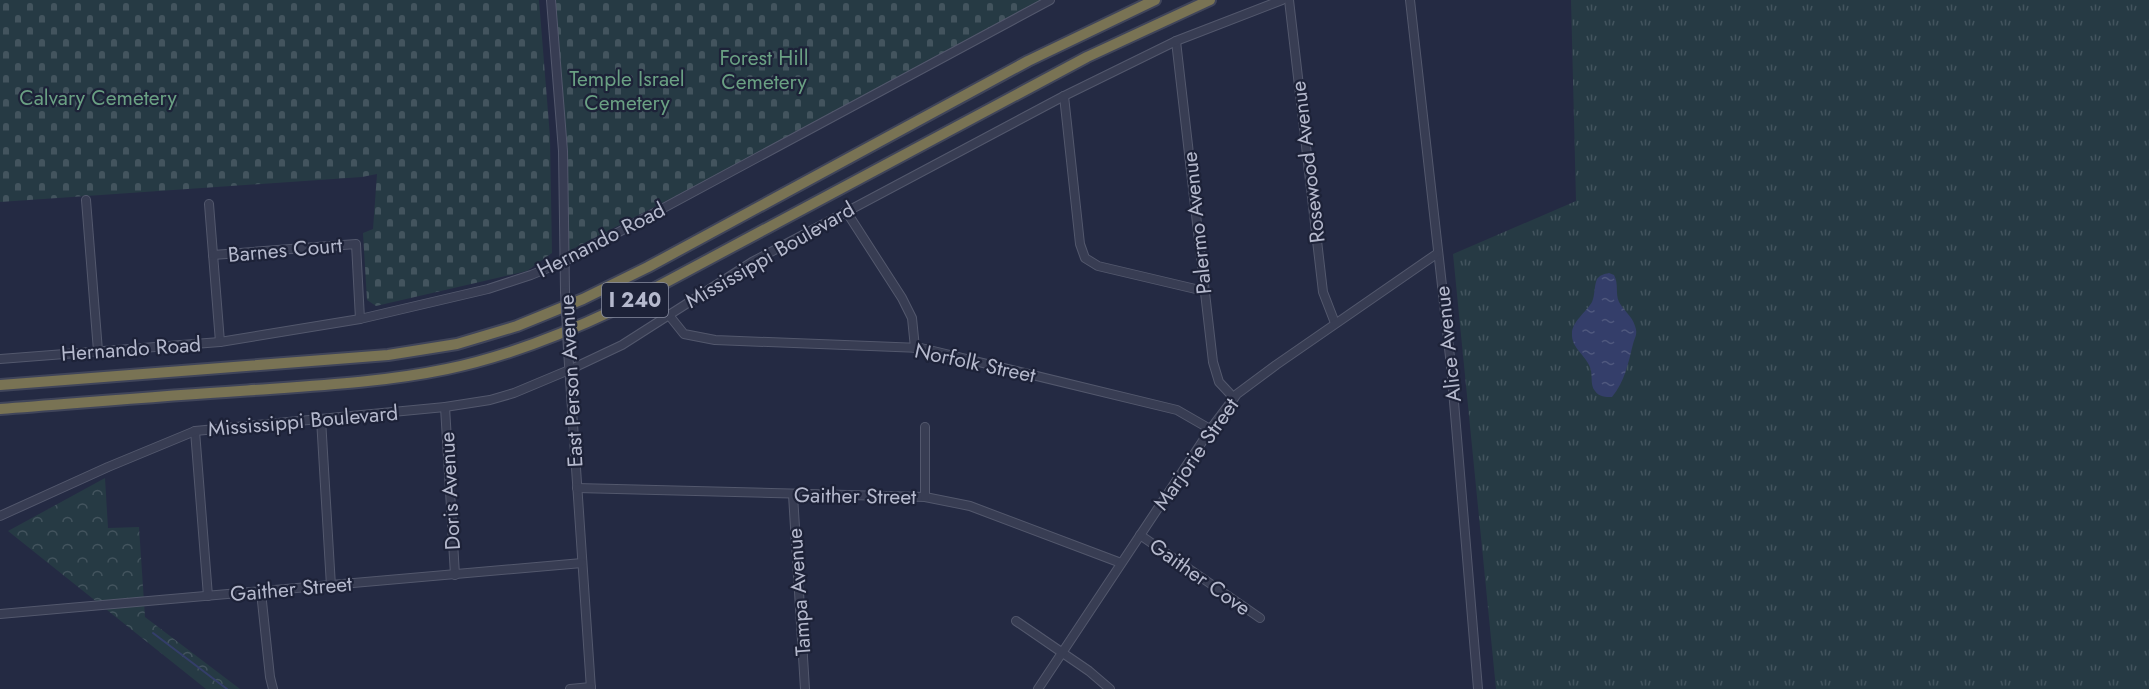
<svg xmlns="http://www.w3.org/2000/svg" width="2149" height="689" font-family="Jost,sans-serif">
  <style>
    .grass { fill: url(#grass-tufts) }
    .forest { fill: url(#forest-crowns) }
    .cemetery { fill: url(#cemetery-stones) }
    .water { fill: url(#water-ripples) }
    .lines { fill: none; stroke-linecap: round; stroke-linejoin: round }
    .stream { stroke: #343e6a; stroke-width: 2 }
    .minor-casing { stroke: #53586d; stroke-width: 10 }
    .highway-casing { stroke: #40455a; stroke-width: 14 }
    .minor { stroke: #383d53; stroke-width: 8 }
    .highway { stroke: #797354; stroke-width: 10 }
    .minor-bridge-casing { stroke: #53586d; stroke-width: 10; stroke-linecap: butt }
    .minor-bridge { stroke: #383d53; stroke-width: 8 }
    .labels { text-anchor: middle; stroke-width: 4.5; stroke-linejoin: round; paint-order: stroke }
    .shield { fill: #1d2238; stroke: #878ca0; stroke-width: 1.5 }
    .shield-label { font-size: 20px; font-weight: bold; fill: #b5b9cd }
    .park-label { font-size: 21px; fill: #6aa083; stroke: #1d2238 }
    .street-label { font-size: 21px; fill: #b5b9cd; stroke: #1d2238 }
  </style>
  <defs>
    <pattern id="grass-tufts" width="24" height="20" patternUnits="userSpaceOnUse" patternTransform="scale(1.5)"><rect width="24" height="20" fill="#263a44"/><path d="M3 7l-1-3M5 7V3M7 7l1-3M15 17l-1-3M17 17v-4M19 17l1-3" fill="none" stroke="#43545e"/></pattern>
    <pattern id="forest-crowns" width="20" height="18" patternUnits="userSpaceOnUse" patternTransform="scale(1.5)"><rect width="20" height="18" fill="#263a44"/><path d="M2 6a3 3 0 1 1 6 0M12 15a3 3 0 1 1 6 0" fill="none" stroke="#43545e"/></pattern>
    <pattern id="cemetery-stones" width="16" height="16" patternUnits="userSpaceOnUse" patternTransform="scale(1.5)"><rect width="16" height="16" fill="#263a44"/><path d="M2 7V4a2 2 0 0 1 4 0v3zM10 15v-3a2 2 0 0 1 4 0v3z" fill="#43545e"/></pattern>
    <pattern id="water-ripples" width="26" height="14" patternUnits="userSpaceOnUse" patternTransform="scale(1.5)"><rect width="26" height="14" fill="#343e6a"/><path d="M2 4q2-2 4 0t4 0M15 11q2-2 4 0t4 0" fill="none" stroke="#4f587e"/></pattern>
  </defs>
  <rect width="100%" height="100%" fill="#242a43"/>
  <path class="grass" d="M1571,0h578v689h-653l-43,-435 123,-53z"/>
  <path class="forest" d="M105,478l3,50 31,-1 6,90 95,72h-34l-198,-158z"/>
  <g class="cemetery">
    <path d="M0,0h539l11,137 2,116 -25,18 -151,35 -9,-6 -4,-67 10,-4 4,-55 -15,3 -362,25z"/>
    <path d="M552,0h490l-341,183 -132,68z"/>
  </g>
  <path class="water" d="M1609,273l5,2c5,9 1,18 5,27 5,9 13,14 16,24 3,8 0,11 -2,18 -5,20 -8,37 -21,53 -6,0 -13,0 -17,-6 -6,-7 -1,-18 -6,-26 -6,-12 -18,-18 -17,-32 0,-11 14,-21 20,-31 3,-7 2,-16 5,-23 3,-4 7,-5 12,-6z"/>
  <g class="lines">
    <path class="stream" d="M153,633l74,56"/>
    <defs>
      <g id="minor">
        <path d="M551,0l12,151 2,140"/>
        <path d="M1289,0l34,292 12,31"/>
        <path d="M1410,0l41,366 27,323"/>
        <path d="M1176,41l37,321 6,20 15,16"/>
        <path d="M1064,96l16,148 5,14 13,8 106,25"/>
        <path d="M86,200l12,151"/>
        <path d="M209,204l11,138"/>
        <path d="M846,211l56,87 10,20 3,30"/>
        <path d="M213,255l143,-11 4,75"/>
        <path d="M668,314l16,20 31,6 206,8 256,62 33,19"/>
        <path d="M568,350l23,339"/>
        <path d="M0,359l220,-17 140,-23 128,-30 43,-14 34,-14 485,-261"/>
        <path d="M445,407l10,168"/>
        <path d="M321,419l10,167"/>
        <path d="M195,431l13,165"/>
        <path d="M577,488l348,9 45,9 151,57"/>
        <path d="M793,495l12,194"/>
        <path d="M925,497v-70"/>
        <path d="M0,516l108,-49 87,-36 250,-24 45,-7 24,-7 55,-23 53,-25 130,-83 312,-166 112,-55 106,-41"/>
        <path d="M1140,535l120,83"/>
        <path d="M261,592l9,85 3,12"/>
        <path d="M0,614l582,-51"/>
        <path d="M1016,621l73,50 21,18"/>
        <path d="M570,689l21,-2"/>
        <path d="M1038,689l174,-262 25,-33 39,-29 162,-112"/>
      </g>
      <g id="highway">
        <path d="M0,385l388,-30 69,-11 60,-18 66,-27 65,-32 380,-206 127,-61"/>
        <path d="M0,409c80,-6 160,-13 240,-18 69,-5 140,-8 207,-22 58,-12 114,-34 167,-59l473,-253 123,-57"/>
      </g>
    </defs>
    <use href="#minor" class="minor-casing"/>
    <use href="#highway" class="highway-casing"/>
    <use href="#minor" class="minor"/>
    <use href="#highway" class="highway"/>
    <defs>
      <path id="minor-bridge" d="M565,291l3,59"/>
    </defs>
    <use href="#minor-bridge" class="minor-bridge-casing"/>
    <use href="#minor-bridge" class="minor-bridge"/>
  </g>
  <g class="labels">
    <rect class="shield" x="602" y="283" width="66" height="34" rx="4.5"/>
    <g class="shield-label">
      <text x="635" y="307">I 240</text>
    </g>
    <g class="park-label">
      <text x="764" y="65">Forest Hill<tspan x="764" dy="24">Cemetery</tspan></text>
      <text x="627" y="86">Temple Israel<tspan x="627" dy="24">Cemetery</tspan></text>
      <text x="98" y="105">Calvary Cemetery</text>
    </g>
    <g class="street-label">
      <text transform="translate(1308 162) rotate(-97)" y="7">Rosewood Avenue</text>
      <text transform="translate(1197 223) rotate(-96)" y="7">Palermo Avenue</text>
      <text transform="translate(601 240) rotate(-27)" y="7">Hernando Road</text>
      <text transform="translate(285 250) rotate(-5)" y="7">Barnes Court</text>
      <text transform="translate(770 255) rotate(-30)" y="7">Mississippi Boulevard</text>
      <text transform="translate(1448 344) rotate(-96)" y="7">Alice Avenue</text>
      <text transform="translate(131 349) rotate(-4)" y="7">Hernando Road</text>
      <text transform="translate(975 363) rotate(12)" y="7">Norfolk Street</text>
      <text transform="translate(571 381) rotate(-93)" y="7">East Person Avenue</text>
      <text transform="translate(303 421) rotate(-5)" y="7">Mississippi Boulevard</text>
      <text transform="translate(1196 454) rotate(-55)" y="7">Marjorie Street</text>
      <text transform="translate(450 491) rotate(-93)" y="7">Doris Avenue</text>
      <text transform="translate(855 496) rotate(1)" y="7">Gaither Street</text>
      <text transform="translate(1200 577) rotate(35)" y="7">Gaither Cove</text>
      <text transform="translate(291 589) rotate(-5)" y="7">Gaither Street</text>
      <text transform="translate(799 592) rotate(-94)" y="7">Tampa Avenue</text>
    </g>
  </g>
</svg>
